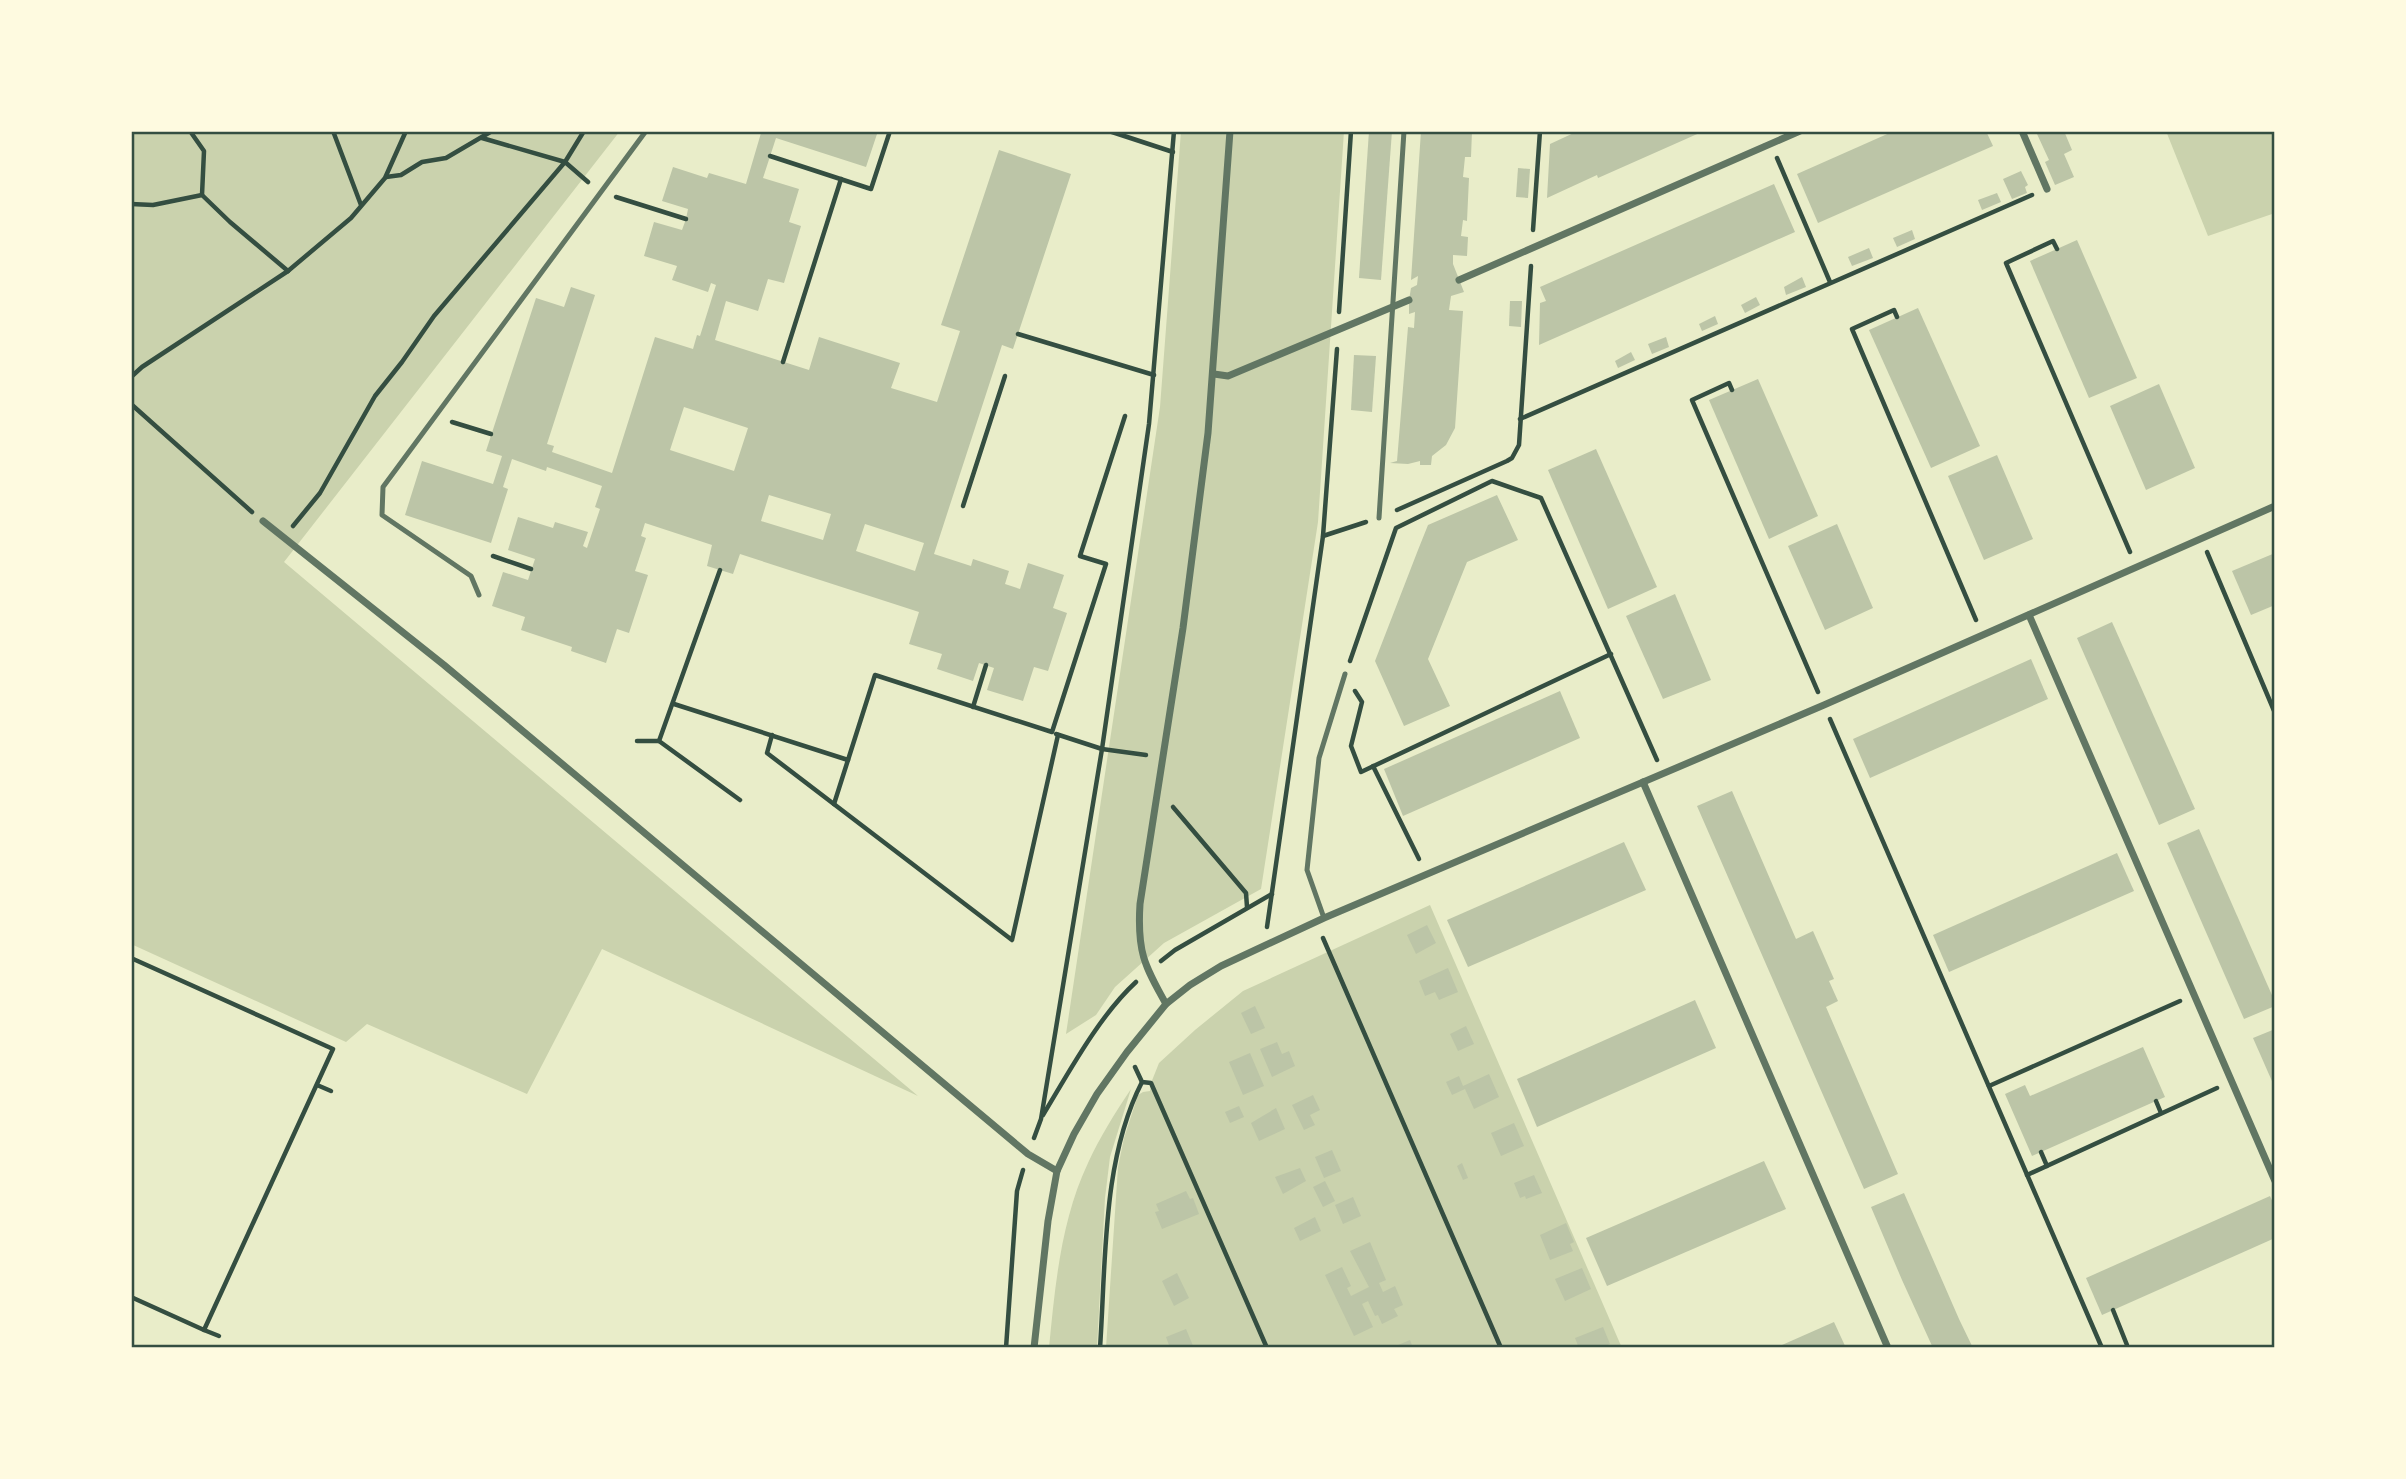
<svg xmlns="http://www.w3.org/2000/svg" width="2406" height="1479" font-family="Cabin,sans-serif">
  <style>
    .green { fill: #cad2ad }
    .building { fill: #bcc5a7; fill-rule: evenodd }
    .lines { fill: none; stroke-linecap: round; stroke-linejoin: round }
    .path { stroke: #344e41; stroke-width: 4.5 }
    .service { stroke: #617663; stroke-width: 5 }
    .minor { stroke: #617663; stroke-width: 7 }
    .neatline { fill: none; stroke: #344e41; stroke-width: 2.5 }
  </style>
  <rect width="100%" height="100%" fill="#e9edc9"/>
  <g class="green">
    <path d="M131,131h489l-336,431 634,534 -316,-147 -75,145 -160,-70 -21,18 -215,-98z"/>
    <path d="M1181,131h163l-26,391 -57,367 -97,54 -49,44 -19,28 -30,19 94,-627z"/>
    <path d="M2166,131h109v82l-67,23z"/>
    <path d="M1430,905l192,443h-516l12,-181 6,-29 14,-43 5,-3 7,-1 1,-8 8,-20 36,-33 48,-39z"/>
    <path d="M1131,1089l-21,68 -5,41 -8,150h-48c6,-62 12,-128 39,-185 12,-26 27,-50 43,-74z"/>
  </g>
  <g class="building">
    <path d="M757,131h121l-12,36 -90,-29 -13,40 36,11 -10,33 12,4 -17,57 -16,-4 -10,32 -32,-10 -11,39 94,30 10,-33 81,26 -9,25 46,14 23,-71 -19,-6 58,-175 72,24 -58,175 -11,-4 -68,209 37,12 2,-7 36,12 -4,13 15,5 8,-26 36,12 -11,33 14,5 -19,58 -14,-4 -11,34 -36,-11 7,-22 -15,-5 -6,18 -36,-12 5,-15 -33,-10 10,-32 -179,-58 -7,20 -26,-8 5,-21 -67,-22 -4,13 5,2 -11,33 13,4 -19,58 -12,-4 -11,34 -35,-12 1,-4 -51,-17 4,-13 -33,-11 11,-34 25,8 7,-21 -27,-9 10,-33 35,11 2,-6 33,10 -5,14 4,2 13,-39 -5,-2 7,-21 -55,-19 -1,4 -34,-12 -9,28 5,2 -17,54 -86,-28 17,-54 71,23 9,-28 -16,-5 50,-153 28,9 7,-20 24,8 -48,149 7,2 -2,6 60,21 43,-136 38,12 4,-14 3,1 16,-51 -5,-2 -3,9 -36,-12 5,-14 -33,-10 10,-34 28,8 4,-11 2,-10 -26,-8 11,-34 34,11 2,-5 37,11 15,-51zM684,407l64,21 -14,43 -64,-21zM769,495l62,19 -8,26 -62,-19zM865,524l59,19 -9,28 -59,-20z"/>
    <path d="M1369,131h23l-11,149 -22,-2z"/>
    <path d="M1421,131h51l-1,26h-6l-2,20 6,1 -2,43 -4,-1 -2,16 7,1 -1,19 -14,-1v9l11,28 -13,4 -2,14 14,1 -8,117 -9,17 -14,11 -1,9h-11v-4l-12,3 -18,-1 7,-2 11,-134 6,1 1,-16 -6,2v-14l2,-12 6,-3 1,-9 -7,4z"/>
    <path d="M1578,131h126l-106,47 -1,-3 -50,23 3,-54z"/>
    <path d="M1894,131h92l7,15 -175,77 -21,-49z"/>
    <path d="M2044,131h20l8,19 -8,4 10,23 -19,8 -10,-23 4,-2 -12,-26z"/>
    <path d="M1518,168l12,1 -2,29 -12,-1z"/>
    <path d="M2021,171l7,14 -3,2 2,6 -15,6 -9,-20z"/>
    <path d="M1774,184l21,48 -256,113 1,-42 6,-2 -6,-14z"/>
    <path d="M1997,193l4,9 -19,8 -4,-10z"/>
    <path d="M1912,230l3,9 -18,8 -4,-9z"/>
    <path d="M2077,240l60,138 -48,20 -59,-137z"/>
    <path d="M1869,248l4,10 -21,8 -4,-9z"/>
    <path d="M1802,277l4,10 -20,8 -2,-8z"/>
    <path d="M1756,297l4,8 -15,8 -4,-8z"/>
    <path d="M1510,301h12l-1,26 -12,-1z"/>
    <path d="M1918,308l62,138 -49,22 -62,-138z"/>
    <path d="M1715,316l3,8 -16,7 -3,-7z"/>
    <path d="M1666,337l3,10 -17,7 -4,-10z"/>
    <path d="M1631,352l4,8 -17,8 -3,-7z"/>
    <path d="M1354,355l22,1 -4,56 -21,-2z"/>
    <path d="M1758,379l60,137 -49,23 -60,-139z"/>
    <path d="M2159,384l36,84 -49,22 -36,-84z"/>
    <path d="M1596,449l61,138 -49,22 -60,-139z"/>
    <path d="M1997,455l36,84 -49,21 -36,-84z"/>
    <path d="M1497,495l21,45 -51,22 -39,97 22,47 -46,20 -29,-65 43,-111 10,-25z"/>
    <path d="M1837,524l36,84 -48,22 -37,-84z"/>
    <path d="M2275,553v52l-24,10 -19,-44z"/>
    <path d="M1675,594l36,86 -48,19 -37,-83z"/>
    <path d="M2112,622l83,187 -36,16 -82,-187z"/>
    <path d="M2031,659l17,40 -178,79 -17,-39z"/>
    <path d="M1560,691l20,47 -177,78 -19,-47z"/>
    <path d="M1732,791l64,148 17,-8 21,48 -5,2 9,20 -12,6 72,167 -34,15 -167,-383z"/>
    <path d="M2199,829l76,173v4l-31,13 -77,-176z"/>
    <path d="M1624,842l22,48 -178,77 -21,-47z"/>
    <path d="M2117,853l17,38 -185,81 -16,-37z"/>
    <path d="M1427,925l9,18 -20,11 -9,-19z"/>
    <path d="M1448,968l10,24 -19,8 -4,-8 -10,4 -6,-15z"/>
    <path d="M1695,1000l21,48 -179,79 -20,-48z"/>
    <path d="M1255,1006l10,22 -14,6 -10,-21z"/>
    <path d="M1466,1026l8,18 -16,7 -8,-17z"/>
    <path d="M2275,1029v59l-22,-50z"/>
    <path d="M1277,1042l5,12 7,-3 6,15 -23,11 -12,-28z"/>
    <path d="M2143,1047l22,50 -133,59 -27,-62 20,-9 5,11z"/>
    <path d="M1250,1053l14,33 -21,9 -14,-33z"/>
    <path d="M1489,1074l10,23 -25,12 -9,-20 -13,6 -6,-13 13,-6 4,10z"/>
    <path d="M1313,1095l7,15 -10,5 5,10 -11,5 -12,-25z"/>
    <path d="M1239,1106l5,11 -14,6 -5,-11z"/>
    <path d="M1276,1108l9,21 -26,12 -8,-18z"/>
    <path d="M1514,1123l10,23 -23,10 -10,-23z"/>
    <path d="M1332,1150l9,21 -17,7 -9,-21z"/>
    <path d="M1764,1161l22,48 -179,77 -21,-48z"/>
    <path d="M1462,1163l6,15 -5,2 -6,-14z"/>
    <path d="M1300,1168l6,13 -23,13 -8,-17z"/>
    <path d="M1534,1175l8,18 -16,6 -1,-3 -5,2 -6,-15z"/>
    <path d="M1325,1181l10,20 -12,6 -10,-20z"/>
    <path d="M1186,1191l4,8 3,-1 6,16 -37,15 -7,-17 4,-1 -3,-7z"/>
    <path d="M1904,1193l55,126 14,29h-40l-31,-68 -31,-73z"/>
    <path d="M2270,1196l5,11v31l-173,77 -16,-37z"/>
    <path d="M1353,1197l8,19 -18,8 -8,-19z"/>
    <path d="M1315,1217l6,14 -21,10 -6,-13z"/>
    <path d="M1566,1223l8,19 -4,2 3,7 -23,9 -10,-25z"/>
    <path d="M1370,1242l16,38 -7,3 4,9 12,-6 8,19 -9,4 4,7 -16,8 -4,-9 -3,1 -7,-15 -6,3 11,23 -19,9 -29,-61 17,-8 9,19 -4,2 4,8 18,-9 -19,-36z"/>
    <path d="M1582,1268l9,21 -26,12 -10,-22z"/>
    <path d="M1177,1273l12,25 -15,8 -12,-25z"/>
    <path d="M1834,1322l12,26h-71z"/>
    <path d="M1603,1327l7,17 -9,4h-22l-4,-10z"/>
    <path d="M1186,1329l8,19h-24l-4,-11z"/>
    <path d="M1410,1340l3,8h-22z"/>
  </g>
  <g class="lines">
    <g class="path">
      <path d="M190,131l14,20 -2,44"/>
      <path d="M333,131l28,74"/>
      <path d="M1109,131l64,21"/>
      <path d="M482,138l83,24 23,20"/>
      <path d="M770,156l101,33 19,-58"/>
      <path d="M1777,158l53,124"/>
      <path d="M386,177l15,-2 21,-13 24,-4 46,-27"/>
      <path d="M616,197l70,22"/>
      <path d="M131,204l22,1 49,-10 28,27 58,49"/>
      <path d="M1533,230l7,-99"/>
      <path d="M2057,249l-4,-8 -47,22 124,289"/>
      <path d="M1339,312l12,-181"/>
      <path d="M1897,317l-3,-7 -42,19 124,291"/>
      <path d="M1018,334l136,41"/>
      <path d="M783,362l58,-183"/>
      <path d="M131,377l11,-10 146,-96 63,-53 34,-40 21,-47"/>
      <path d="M1732,390l-3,-7 -37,17 126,292"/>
      <path d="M131,404l121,108"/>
      <path d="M1520,419l512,-224"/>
      <path d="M452,422l39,12"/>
      <path d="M963,506l42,-130"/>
      <path d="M1397,510l110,-49 5,-3 7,-13 12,-179"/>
      <path d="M293,526l27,-33 55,-97 27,-34 32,-46 131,-154 19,-31"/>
      <path d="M1323,536l43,-14"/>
      <path d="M2207,552l68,161"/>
      <path d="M493,556l38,13"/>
      <path d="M720,570l-61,171 81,59"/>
      <path d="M1350,661l46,-133 96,-47 49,17 116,262"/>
      <path d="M1355,691l7,11 -11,44 10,26 250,-118"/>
      <path d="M674,704l174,56 27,-85 177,57 54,-168 -26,-8 45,-140"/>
      <path d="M973,707l13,-42"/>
      <path d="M1830,719l272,629"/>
      <path d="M1056,734l46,15 44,6"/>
      <path d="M772,735l-5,18 245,187 46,-205"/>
      <path d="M637,741h22"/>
      <path d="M1373,766l46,93"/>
      <path d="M834,804l14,-44"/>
      <path d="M1173,807l73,86 1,14"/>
      <path d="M1267,927l56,-391 14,-187"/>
      <path d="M1323,938l178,410"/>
      <path d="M131,958l202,91 -129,281 -73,-33"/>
      <path d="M1161,961l14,-11 97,-56"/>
      <path d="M1135,1067l7,15 9,1 116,265"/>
      <path d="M317,1085l14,6"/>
      <path d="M1989,1086l191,-85"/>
      <path d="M2156,1101l5,12"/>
      <path d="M1043,1115c26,-43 56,-99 93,-133"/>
      <path d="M1034,1138l7,-19 61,-370 47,-325 25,-293"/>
      <path d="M2041,1152l6,14"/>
      <path d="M2027,1175l190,-87"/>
      <path d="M2113,1310l14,35"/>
      <path d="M204,1330l15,6"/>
      <path d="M1006,1348l11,-157 6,-21"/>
      <path d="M1100,1348c6,-87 2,-188 42,-266"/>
    </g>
    <g class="service">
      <path d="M1379,518l25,-387"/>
      <path d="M479,595l-8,-19 -89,-61 1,-28 263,-356"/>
      <path d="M1324,918l-17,-48 12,-112 26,-84"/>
    </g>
    <g class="minor">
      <path d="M2022,131l25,58"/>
      <path d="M1459,280l341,-149"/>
      <path d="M1214,374l14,2 181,-76"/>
      <path d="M263,521l181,144 584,489 29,17"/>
      <path d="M2029,615l246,566"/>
      <path d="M1643,782l245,566"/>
      <path d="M1166,1004c-22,-39 -29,-53 -26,-100l43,-276 25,-195 22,-302"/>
      <path d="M1034,1348l14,-127 9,-50 17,-37 23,-40 30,-42 39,-48 24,-19 31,-19 103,-48 500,-213 451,-199"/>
    </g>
  </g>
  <rect width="2406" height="1479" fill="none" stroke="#fefae0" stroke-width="266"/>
  <rect x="133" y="133" width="2140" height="1213" class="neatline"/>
</svg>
